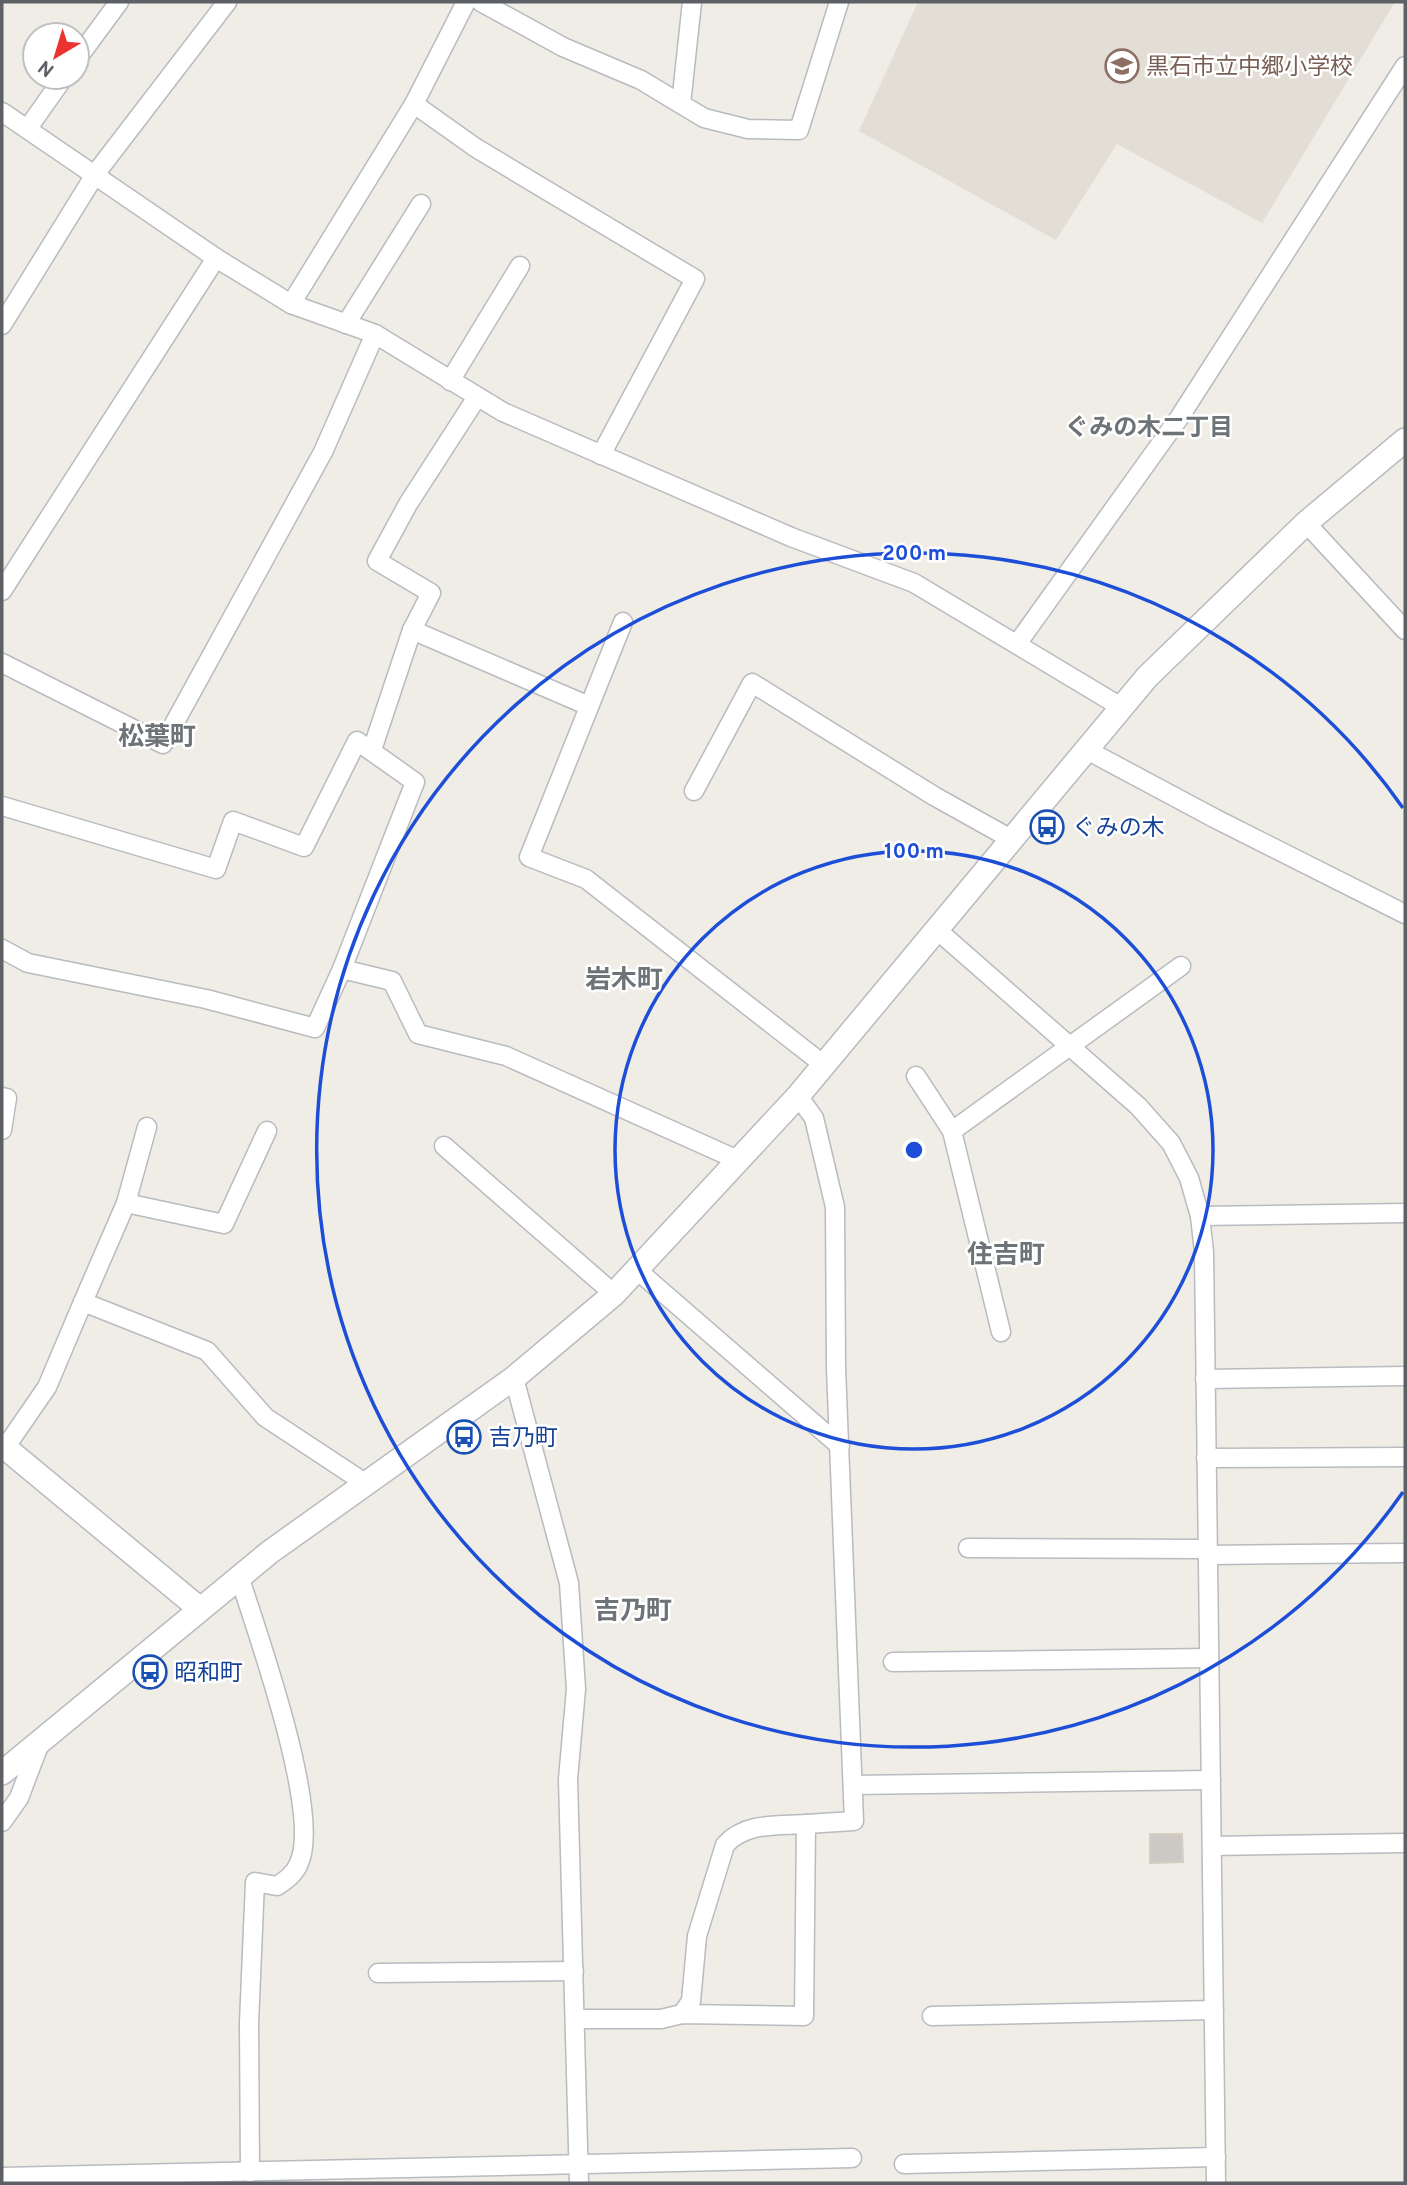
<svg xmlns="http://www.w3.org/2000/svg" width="1407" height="2185" font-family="Overpass,'Noto Sans JP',sans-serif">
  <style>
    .education { fill: #e2ded6 }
    .building { fill: #ccc9c4; stroke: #d4cec3; stroke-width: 2 }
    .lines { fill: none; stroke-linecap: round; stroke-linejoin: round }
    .minor-casing { stroke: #b8bbbf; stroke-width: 21 }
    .tertiary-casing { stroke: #b8bbbf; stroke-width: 26 }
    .minor { stroke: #fff; stroke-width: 18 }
    .tertiary { stroke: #fff; stroke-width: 23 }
    .ring { fill: none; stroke: #1d4ed8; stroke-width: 3.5 }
    .labels { text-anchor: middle; stroke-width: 5; stroke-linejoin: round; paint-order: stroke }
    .education-label { font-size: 23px; fill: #785e54; stroke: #fff; text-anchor: start }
    .transit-label { font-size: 23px; fill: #164399; stroke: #fff; text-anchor: start }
    .neighbourhood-label { font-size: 24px; font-weight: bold; fill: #6e7378; stroke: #fff }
    .quarter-label { font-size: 26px; font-weight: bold; fill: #6e7378; stroke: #fff }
    .centre { fill: #1d4ed8; stroke: #fff; stroke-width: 3.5 }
    .ring-label { font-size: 21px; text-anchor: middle; font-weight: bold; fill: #1d4ed8; stroke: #fff; stroke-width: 5; stroke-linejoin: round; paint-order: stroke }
  </style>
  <rect width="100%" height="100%" fill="#efede5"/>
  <path class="education" d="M918,2h477l-133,221 -145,-79 -61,96 -197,-109z"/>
  <path class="building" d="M1150,1834h32l1,28 -33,1z"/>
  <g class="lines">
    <defs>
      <g id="minor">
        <path d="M481,2l82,45 78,33 63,38 44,11 51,1 40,-128"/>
        <path d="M77,59l42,-57"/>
        <path d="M414,104l62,44 219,131 -94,176"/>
        <path d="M681,104l11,-102"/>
        <path d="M2,112l214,146 75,46 84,30 128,78 288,125 123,46 207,124"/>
        <path d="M28,128l36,-51"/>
        <path d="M291,304l123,-200 52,-102"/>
        <path d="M346,324l75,-120"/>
        <path d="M2,325l94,-152 131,-171"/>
        <path d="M450,381l70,-115"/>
        <path d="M1306,523l99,107"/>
        <path d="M2,591l214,-333"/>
        <path d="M623,622l-94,235 57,22 238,186"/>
        <path d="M412,630l177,76"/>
        <path d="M1017,644l162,-226 226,-352"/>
        <path d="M2,663l161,81 160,-292 52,-118"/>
        <path d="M1085,749l131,70 189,95"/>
        <path d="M372,750l40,-120 19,-37 -54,-32 31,-57 69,-107"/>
        <path d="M694,791l58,-108 182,113 77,43"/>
        <path d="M2,806l214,63 17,-48 71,26 53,-106 58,41 -73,187"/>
        <path d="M936,929l202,177 33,37 18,35 11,38 4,36 12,931"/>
        <path d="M2,949l26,14 178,36 109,29 27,-59 50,12 26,53 88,22 234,105"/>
        <path d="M916,1076l36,55 49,201"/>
        <path d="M2,1097l5,1 -5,32"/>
        <path d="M952,1131l229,-165"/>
        <path d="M444,1146l170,148"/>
        <path d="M126,1203l98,21 43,-93"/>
        <path d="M1200,1216l205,-3"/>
        <path d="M637,1270l203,176"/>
        <path d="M83,1302l43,-99 21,-76"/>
        <path d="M514,1378l55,205 7,106 -8,90 11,404"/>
        <path d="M1205,1379l200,-3"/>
        <path d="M5,1448l42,-61 36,-85 124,49 58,66 100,66"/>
        <path d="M1206,1458l199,-1"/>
        <path d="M968,1548l240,1"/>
        <path d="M1208,1555l197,-2"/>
        <path d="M239,1576c18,56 83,238 60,287 -4,11 -13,17 -22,23l-22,-4 -6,141 1,149"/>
        <path d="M893,1662l316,-4"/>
        <path d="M853,1785l358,-5"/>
        <path d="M2,1822l17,-24 22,-58"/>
        <path d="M1212,1846l193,-3"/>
        <path d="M378,1973l196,-2"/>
        <path d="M682,2014l9,-13 6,-65 28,-91c20,-23 53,-19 81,-21"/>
        <path d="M932,2016l282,-6"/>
        <path d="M575,2019h86l21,-5 122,2 2,-192 48,-3 -18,-453 -1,-161 -21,-89 -16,-22"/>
        <path d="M904,2164l312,-7"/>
        <path d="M2,2177l850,-19"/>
      </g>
      <g id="tertiary">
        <path d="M2,1445l198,164"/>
        <path d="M2,1773l268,-221 244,-174 100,-84 184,-198 349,-419 159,-154 99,-83"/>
      </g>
    </defs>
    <use href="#minor" class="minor-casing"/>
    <use href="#tertiary" class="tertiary-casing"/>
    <use href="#minor" class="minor"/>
    <use href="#tertiary" class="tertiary"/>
  </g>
  <g class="ring">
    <circle cx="914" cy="1150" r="299"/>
    <path d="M1403 1492A597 597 0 1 1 1403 808"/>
  </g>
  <defs>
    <symbol id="school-ring" viewBox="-11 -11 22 22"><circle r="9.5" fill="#fff" stroke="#8d6e63" stroke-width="1.5"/><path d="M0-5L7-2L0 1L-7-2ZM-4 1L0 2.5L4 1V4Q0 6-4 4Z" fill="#8d6e63"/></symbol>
    <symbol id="bus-ring" viewBox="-11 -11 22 22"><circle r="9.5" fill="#fff" stroke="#1a4fb4" stroke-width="1.5"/><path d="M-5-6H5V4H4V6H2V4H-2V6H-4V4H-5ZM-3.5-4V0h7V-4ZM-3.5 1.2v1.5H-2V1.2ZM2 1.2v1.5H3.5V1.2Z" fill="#1a4fb4"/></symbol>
  </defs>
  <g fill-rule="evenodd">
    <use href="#school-ring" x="1103" y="47" width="38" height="38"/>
    <use href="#bus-ring" x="1028" y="808" width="38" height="38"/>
    <use href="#bus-ring" x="445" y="1418" width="38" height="38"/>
    <use href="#bus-ring" x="131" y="1653" width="38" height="38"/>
  </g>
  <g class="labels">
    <g class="education-label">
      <text x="1146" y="74">黒石市立中郷小学校</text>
    </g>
    <g class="transit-label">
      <text x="1072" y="835">ぐみの木</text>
      <text x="489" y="1445">吉乃町</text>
      <text x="174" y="1680">昭和町</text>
    </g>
    <g class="neighbourhood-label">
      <text x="1149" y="435">ぐみの木二丁目</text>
    </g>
    <g class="quarter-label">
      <text x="157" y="745">松葉町</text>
      <text x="624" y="988">岩木町</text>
      <text x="1006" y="1263">住吉町</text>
      <text x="633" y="1619">吉乃町</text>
    </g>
  </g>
  <circle cx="914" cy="1150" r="10" class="centre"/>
  <g class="ring-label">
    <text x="914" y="560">200 m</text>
    <text x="914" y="858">100 m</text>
  </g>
  <rect width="1407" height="2185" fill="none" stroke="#5d6166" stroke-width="7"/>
  <g transform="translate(56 56) rotate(218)"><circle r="33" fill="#ffffff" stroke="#bec0c2" stroke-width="2"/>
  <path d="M0-5L12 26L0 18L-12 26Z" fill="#ea3331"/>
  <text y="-10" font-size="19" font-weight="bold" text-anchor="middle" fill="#5d6166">N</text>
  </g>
</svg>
